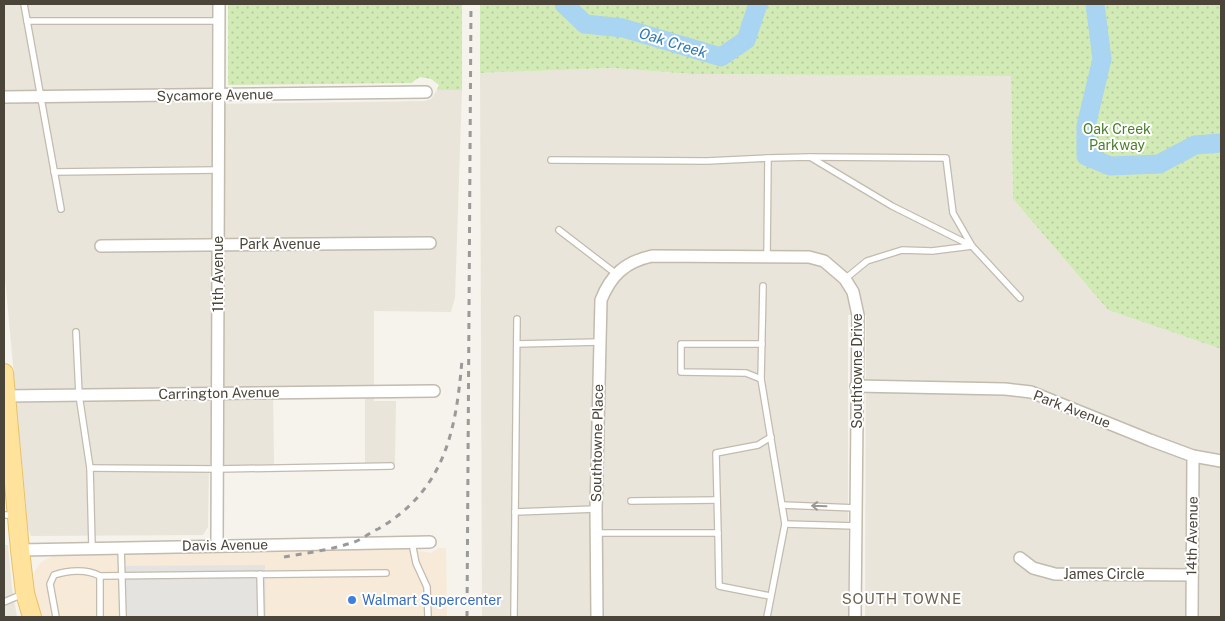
<svg xmlns="http://www.w3.org/2000/svg" width="1225" height="621" font-family="'Public Sans',sans-serif">
  <style>
    .residential { fill: #eae5da }
    .commercial { fill: #f7ead8 }
    .grass { fill: url(#grass-dots) }
    .parking { fill: #e5e3e0 }
    .lines { fill: none; stroke-linecap: round; stroke-linejoin: round }
    .river { stroke: #a9d4f2; stroke-width: 19 }
    .lane-casing { stroke: #c2bbae; stroke-width: 8 }
    .street-casing { stroke: #c2bbae; stroke-width: 14 }
    .primary-casing { stroke: #e6c16a; stroke-width: 20 }
    .lane { stroke: #fff; stroke-width: 5.5 }
    .street { stroke: #fff; stroke-width: 11 }
    .primary { stroke: #ffe39c; stroke-width: 18 }
    .rail { stroke: #9a9a9a; stroke-width: 3; stroke-dasharray: 6 6; stroke-linecap: butt }
    .oneway { stroke: #9c9892 }
    .shop-dot { fill: #3f7fe0; stroke: #fff; stroke-width: 2 }
    .labels { text-anchor: middle; stroke-width: 4; stroke-linejoin: round; paint-order: stroke }
    .street-label { font-size: 14px; fill: #4b4439; stroke: #fff }
    .park-label { font-size: 14px; fill: #4a7f2a; stroke: #fff }
    .shop-label { font-size: 14px; fill: #366cbe; stroke: #fff; text-anchor: start }
    .water-label { font-size: 15px; font-style: italic; fill: #2e7ab2; stroke: #fff }
    .neighbourhood-label { font-size: 15px; letter-spacing: 1px; fill: #6e6250; stroke: #fff }
  </style>
  <defs>
    <pattern id="grass-dots" width="8" height="8" patternUnits="userSpaceOnUse" patternTransform="scale(1.25)"><rect width="8" height="8" fill="#d2eab5"/><path d="M2 2h.1M6 6h.1" fill="none" stroke="#b6ca9c" stroke-width="1.8" stroke-linecap="round"/></pattern>
  </defs>
  <rect width="100%" height="100%" fill="#f6f3ec"/>
  <g class="residential">
    <path d="M4,4h208l-1,100 214,-3 6,-2 6,-9h25l-7,208 -4,14 -77,-1v90h22l-1,62h-30v-77h-92l1,80 -65,1 -1,60 -5,8 -172,1 -3,-8 -24,-261z"/>
    <path d="M612,68l79,6 320,2 2,123 95,111 113,39v268h-356l1,-302h-18v302h-366l-2,-544z"/>
    <path d="M4,545h4l4,43 5,29h-13z"/>
  </g>
  <path class="commercial" d="M439,548h7l1,69h-407l-7,-34 2,-12 6,-9 12,-6 357,-7 21,4z"/>
  <g class="grass">
    <path d="M228,4h234v86h-25l2,-5 -8,-6 -11,-2 -9,6 -183,2z"/>
    <path d="M480,4h741v345l-113,-39 -95,-111 -2,-123 -320,-2 -79,-6 -132,5z"/>
  </g>
  <path class="parking" d="M265,565l1,52h-139l-3,-51z"/>
  <g class="lines">
    <g class="river">
      <path d="M564,4l21,20 38,4 98,29 25,-17 12,-36"/>
      <path d="M1095,4l7,55 -16,67v30l24,10 49,-2 36,-19 26,-2"/>
    </g>
    <defs>
      <g id="lane">
        <path d="M24,4l37,205"/>
        <path d="M27,21h192"/>
        <path d="M810,157l136,1 7,55 19,33 48,52"/>
        <path d="M768,158l42,-1 82,49 80,40 -40,5 -30,-1 -35,11 -22,18"/>
        <path d="M551,160l156,1 61,-3 -1,98"/>
        <path d="M54,172l163,-2"/>
        <path d="M559,230l56,43"/>
        <path d="M763,286l-2,93 24,145 -18,93"/>
        <path d="M76,332l3,63 11,73 2,79"/>
        <path d="M517,344l82,-2"/>
        <path d="M761,379l-15,-6 -65,-1v-28h81"/>
        <path d="M90,468l128,1 173,-3"/>
        <path d="M631,501l86,-1"/>
        <path d="M782,505l74,3"/>
        <path d="M515,512l81,-3"/>
        <path d="M4,515h11"/>
        <path d="M785,524l71,2"/>
        <path d="M596,533h122l-2,-80 42,-8 13,-8"/>
        <path d="M718,533l1,53 51,10"/>
        <path d="M412,543l4,20 11,24 1,30"/>
        <path d="M121,547l2,70"/>
        <path d="M260,574l1,43"/>
        <path d="M4,602l19,-8"/>
        <path d="M56,617l-6,-33 4,-9c15,-5 33,-6 46,1l286,-3"/>
        <path d="M100,617v-41"/>
        <path d="M514,617l3,-298"/>
      </g>
      <g id="street">
        <path d="M4,97l422,-5"/>
        <path d="M101,246l329,-3"/>
        <path d="M856,386l149,3 26,3 119,48 43,16 28,5"/>
        <path d="M4,396l430,-5"/>
        <path d="M217,545l2,-541"/>
        <path d="M20,550l410,-8"/>
        <path d="M1020,558l13,10 22,6 137,1"/>
        <path d="M597,617l-1,-108 5,-209c10,-25 24,-38 51,-44l157,1 15,4 21,18 8,13 5,23 -3,302"/>
        <path d="M1192,617l1,-161"/>
      </g>
      <path id="primary" d="M4,373l16,177 5,43 7,24"/>
    </defs>
    <use href="#lane" class="lane-casing"/>
    <use href="#street" class="street-casing"/>
    <use href="#primary" class="primary-casing"/>
    <use href="#lane" class="lane"/>
    <use href="#street" class="street"/>
    <use href="#primary" class="primary"/>
    <g class="rail">
      <path d="M284,557c22,-4 46,-7 67,-14 9,-2 18,-10 27,-14 67,-39 78,-98 84,-169"/>
      <path d="M467,617l4,-613"/>
    </g>
  </g>
  <defs><path id="oneway-shaft" d="M-6 0H5M1.5-3L5.5 0L1.5 3" fill="none" stroke-width="1.6" stroke-linecap="round" stroke-linejoin="round" transform="scale(1.25)"/></defs>
  <use class="oneway" href="#oneway-shaft" transform="translate(819 506) rotate(-178)"/>
  <circle class="shop-dot" cx="352" cy="600" r="5"/>
  <g class="labels">
    <g class="street-label">
      <text transform="translate(215 95) rotate(-1)" y="5">Sycamore Avenue</text>
      <text x="280" y="249">Park Avenue</text>
      <text transform="translate(218 274) rotate(-90)" y="5">11th Avenue</text>
      <text transform="translate(857 371) rotate(-90)" y="5">Southtowne Drive</text>
      <text transform="translate(219 393) rotate(-1)" y="5">Carrington Avenue</text>
      <text transform="translate(1072 409) rotate(21)" y="5">Park Avenue</text>
      <text transform="translate(597 443) rotate(-89)" y="5">Southtowne Place</text>
      <text transform="translate(1192 536) rotate(-89)" y="5">14th Avenue</text>
      <text transform="translate(225 545) rotate(-1)" y="5">Davis Avenue</text>
      <text x="1104" y="579">James Circle</text>
    </g>
    <g class="park-label">
      <text x="1117" y="134">Oak Creek<tspan x="1117" dy="16">Parkway</tspan></text>
    </g>
    <g class="shop-label">
      <text x="362" y="605">Walmart Supercenter</text>
    </g>
    <g class="water-label">
      <text transform="translate(673 43) rotate(17)" y="5">Oak Creek</text>
    </g>
    <g class="neighbourhood-label">
      <text x="902" y="604">SOUTH TOWNE</text>
    </g>
  </g>
  <rect width="1225" height="621" fill="none" stroke="#4b4439" stroke-width="10"/>
</svg>
